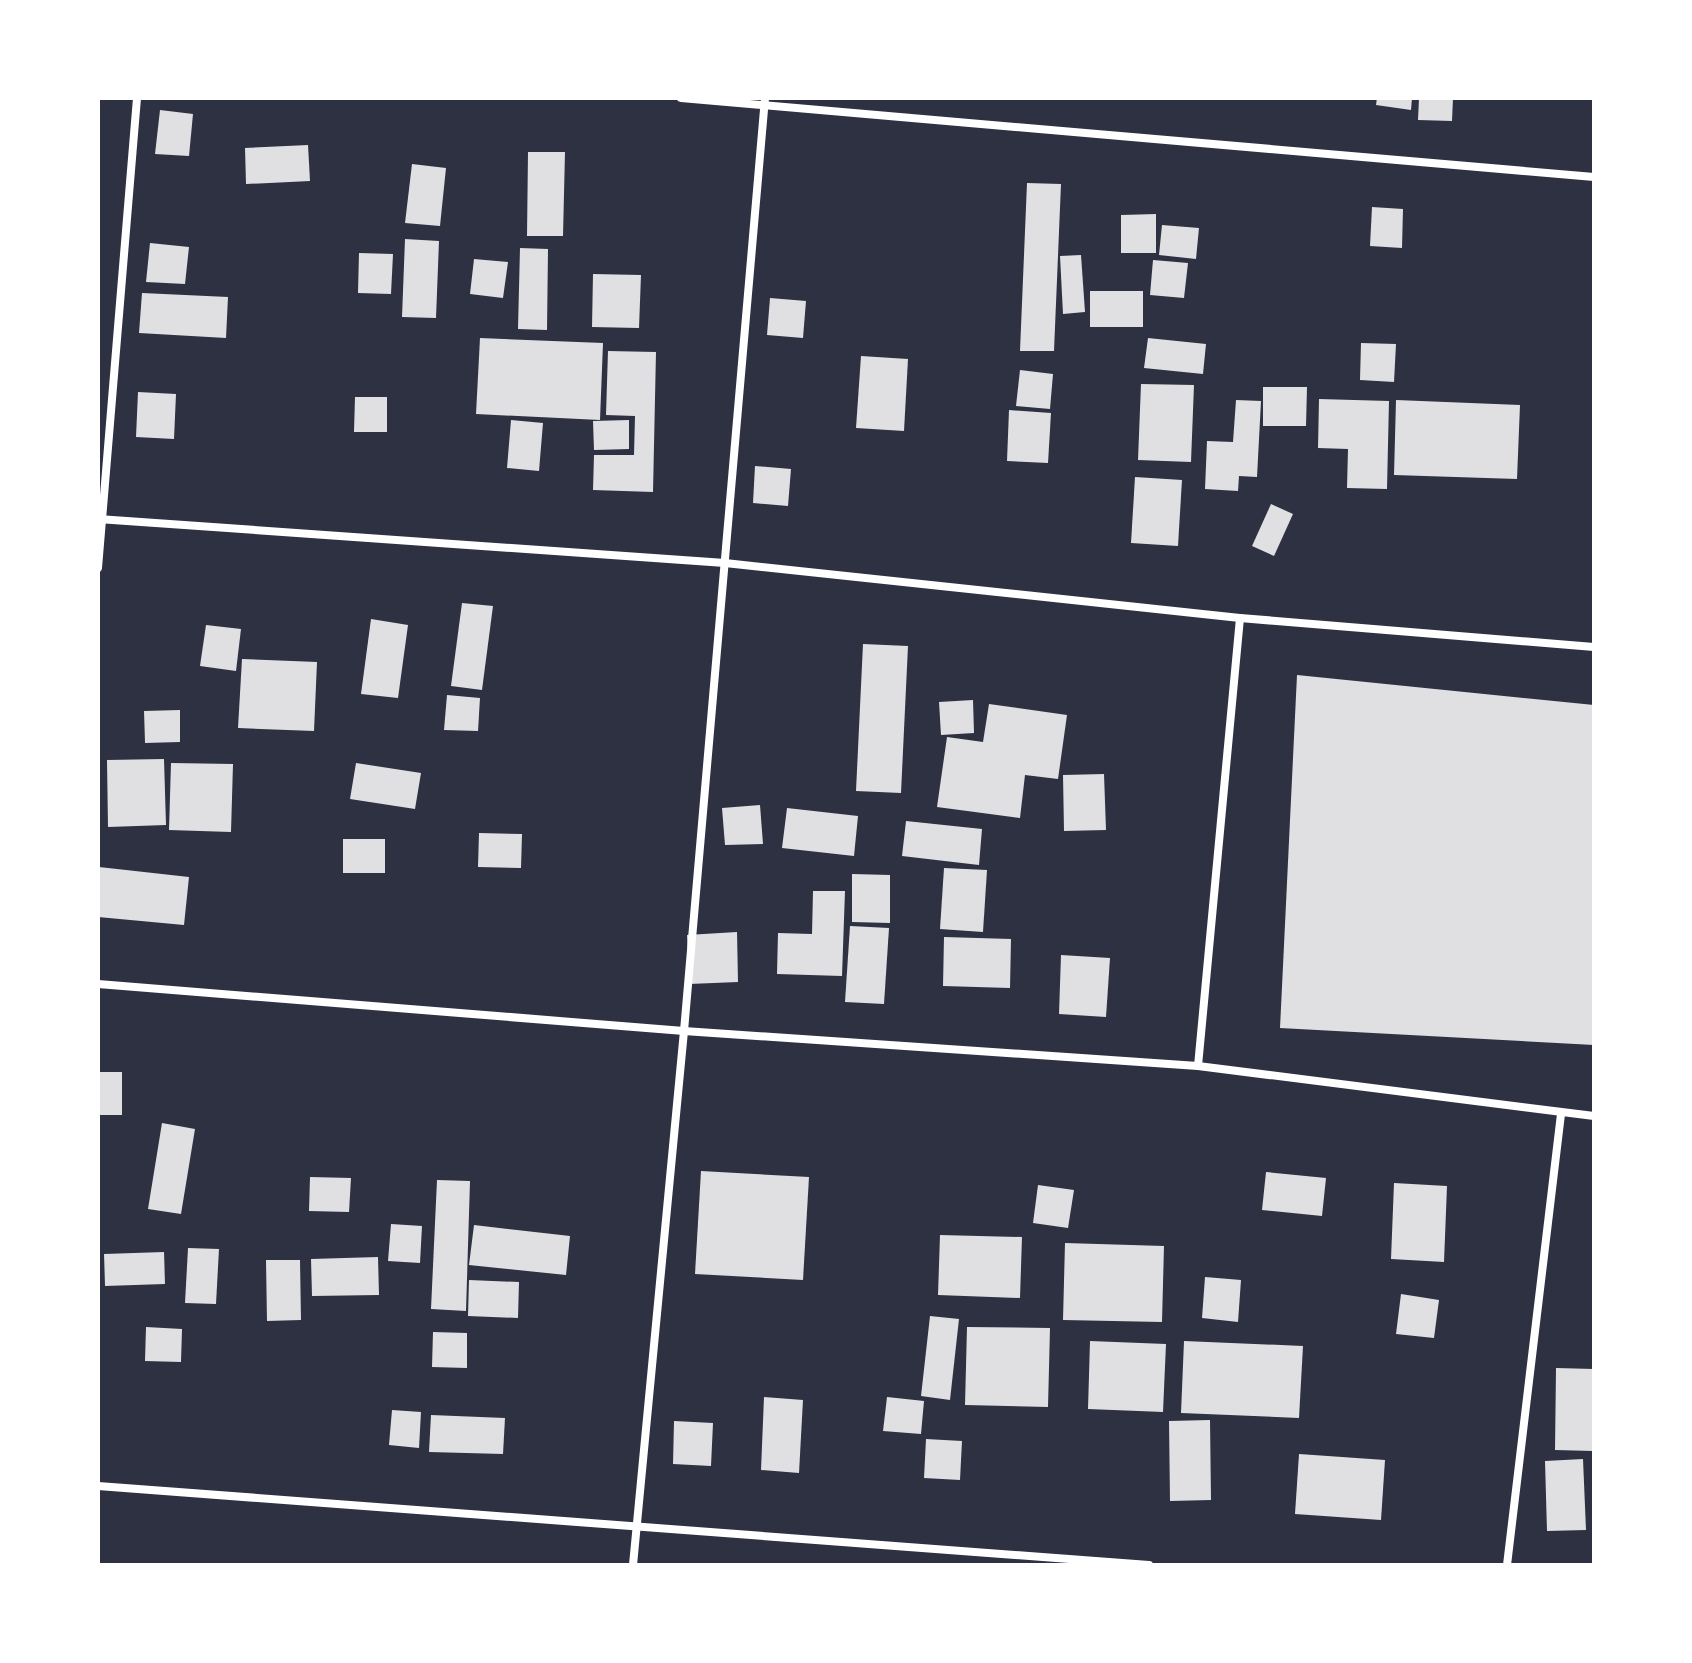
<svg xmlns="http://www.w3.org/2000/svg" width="1692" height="1663" font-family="Roboto,sans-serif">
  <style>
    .building { fill: #e0e0e3 }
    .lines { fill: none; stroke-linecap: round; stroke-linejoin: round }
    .minor { stroke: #fff; stroke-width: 8 }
  </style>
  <rect width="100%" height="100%" fill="#2d3142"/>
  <g class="building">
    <path d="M1377,98h35l-1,12 -35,-5z"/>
    <path d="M1419,98h34l-1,23 -34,-1z"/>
    <path d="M160,110l33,4 -4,42 -34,-2z"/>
    <path d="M308,145l2,36 -64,3 -1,-36z"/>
    <path d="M528,152h37l-2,84h-36z"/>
    <path d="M412,164l34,4 -6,58 -35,-3z"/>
    <path d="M1027,183l34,1 -7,167h-34z"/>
    <path d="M1372,207l31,2 -1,39 -32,-2z"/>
    <path d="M1156,214v39h-35v-38z"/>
    <path d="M1162,225l37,3 -3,31 -37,-4z"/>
    <path d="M405,239l34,2 -3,77 -34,-1z"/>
    <path d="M150,243l39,4 -4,37 -39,-2z"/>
    <path d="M520,248l28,1 -1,81 -29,-1z"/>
    <path d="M359,253l34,1 -2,40 -33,-1z"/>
    <path d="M1081,255l4,57 -22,2 -3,-58z"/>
    <path d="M474,259l34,3 -5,36 -33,-4z"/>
    <path d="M1153,260l35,3 -4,35 -34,-3z"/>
    <path d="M593,274l48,1 -2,53 -47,-1z"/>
    <rect x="1090" y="291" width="53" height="36"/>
    <path d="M142,293l86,4 -2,41 -87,-5z"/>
    <path d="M770,298l36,3 -3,37 -36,-3z"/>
    <path d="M480,338l123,5 -3,77 -124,-6z"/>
    <path d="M1148,338l58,6 -3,30 -59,-6z"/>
    <path d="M1361,343l35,1 -2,38 -34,-2z"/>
    <path d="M608,351l48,1 -3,140 -60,-2 1,-35h40l1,-39 -29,-1z"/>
    <path d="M861,356l47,3 -4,72 -48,-3z"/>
    <path d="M1020,370l33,4 -3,35 -34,-3z"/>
    <path d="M1141,384l53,1 -3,77 -53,-2z"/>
    <path d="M1263,387h44l-1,39h-43z"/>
    <path d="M138,392l38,2 -2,45 -38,-2z"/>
    <path d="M355,397h32v35h-33z"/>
    <path d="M1319,399l70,2 -2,88 -40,-1 1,-39 -30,-1z"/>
    <path d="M1236,400l25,1 -4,76 -18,-1 -1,15 -33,-2 2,-48 26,1z"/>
    <path d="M1396,400l124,5 -3,74 -123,-4z"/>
    <path d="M1009,410l42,3 -3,50 -41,-2z"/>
    <path d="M511,420l32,3 -4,48 -32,-3z"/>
    <path d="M629,420v29l-35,1 -1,-29z"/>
    <path d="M755,466l36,3 -3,37 -35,-3z"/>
    <path d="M1135,477l47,3 -4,66 -47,-3z"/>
    <path d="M1271,504l22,10 -19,42 -22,-10z"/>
    <path d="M462,603l31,3 -11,84 -31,-4z"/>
    <path d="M371,619l37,6 -10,73 -37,-4z"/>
    <path d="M206,625l35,4 -5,42 -36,-5z"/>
    <path d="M863,644l45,2 -7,147 -45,-2z"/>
    <path d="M242,659l75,3 -3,69 -76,-3z"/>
    <path d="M1297,675l297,30v340l-314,-17z"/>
    <path d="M447,695l33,3 -2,33 -34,-1z"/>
    <path d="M973,700l1,33 -33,2 -2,-33z"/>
    <path d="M989,704l78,11 -9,64 -33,-4 -5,43 -83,-11 10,-70 36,5z"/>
    <path d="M180,710v32l-35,1 -1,-32z"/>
    <path d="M164,759l2,66 -58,2 -1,-67z"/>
    <path d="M171,763l62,1 -2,68 -62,-2z"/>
    <path d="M356,763l65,10 -6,36 -65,-10z"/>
    <path d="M1104,774l2,56 -42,1 -1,-56z"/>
    <path d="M760,805l3,39 -38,1 -3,-37z"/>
    <path d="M787,808l71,8 -4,40 -72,-8z"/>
    <path d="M906,821l76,8 -3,36 -77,-9z"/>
    <path d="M479,833l43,1 -1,34 -43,-1z"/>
    <rect x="343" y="839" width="42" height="34"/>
    <path d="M99,867l90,10 -5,48 -86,-8z"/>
    <path d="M944,868l43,2 -4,62 -43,-3z"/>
    <path d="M852,874l38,1v48l-38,-1z"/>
    <path d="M813,891h32l-3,85 -65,-2 1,-41 34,1z"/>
    <path d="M850,926l39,2 -5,76 -39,-2z"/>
    <path d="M737,932l1,50 -49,2 -2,-49z"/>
    <path d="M944,937l67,2 -1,49 -67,-2z"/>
    <path d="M1061,955l49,3 -4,59 -47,-3z"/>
    <rect x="98" y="1072" width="24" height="43"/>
    <path d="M162,1123l33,6 -14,85 -33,-5z"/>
    <path d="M701,1171l108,6 -6,103 -108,-6z"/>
    <path d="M1266,1172l60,6 -4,38 -60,-6z"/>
    <path d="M310,1177l41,1 -2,34 -40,-1z"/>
    <path d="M437,1180l33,1 -4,130 -35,-2z"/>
    <path d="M1394,1183l53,3 -3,76 -53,-3z"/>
    <path d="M1038,1185l36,5 -6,38 -35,-5z"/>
    <path d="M391,1224l31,2 -2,37 -32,-2z"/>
    <path d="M474,1225l96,11 -4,39 -97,-10z"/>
    <path d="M940,1235l82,2 -2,61 -82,-3z"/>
    <path d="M1065,1243l99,3 -2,76 -99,-2z"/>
    <path d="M188,1248l31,1 -3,55 -31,-1z"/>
    <path d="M164,1252l1,32 -60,2 -1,-32z"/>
    <path d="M378,1257l1,38 -67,1 -1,-37z"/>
    <path d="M266,1260h34l1,60 -34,1z"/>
    <path d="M1205,1277l36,3 -3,42 -36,-4z"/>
    <path d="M469,1280l50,2 -1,36 -50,-2z"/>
    <path d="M1401,1294l38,6 -5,38 -38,-4z"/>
    <path d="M930,1316l29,3 -9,81 -29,-4z"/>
    <path d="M146,1327l36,2 -1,33 -36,-1z"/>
    <path d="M967,1327l83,1 -2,79 -83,-2z"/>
    <path d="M433,1332l34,1v35l-35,-1z"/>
    <path d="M1090,1341l76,3 -3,68 -75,-3z"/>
    <path d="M1184,1341l119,5 -4,72 -118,-5z"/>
    <path d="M1556,1368l38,1 -1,82 -38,-1z"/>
    <path d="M764,1397l39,3 -4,73 -38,-3z"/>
    <path d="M887,1397l37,4 -3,33 -38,-3z"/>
    <path d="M392,1410l29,2 -2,36 -30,-3z"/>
    <path d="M431,1415l74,3 -2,36 -74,-2z"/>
    <path d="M1210,1420l1,80 -41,1 -1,-80z"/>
    <path d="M674,1421l39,2 -2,43 -38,-2z"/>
    <path d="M926,1439l36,2 -2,39 -36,-2z"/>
    <path d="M1299,1454l86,6 -4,60 -86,-6z"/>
    <path d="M1583,1459l3,71 -39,1 -2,-70z"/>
  </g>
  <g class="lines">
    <g class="minor">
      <path d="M681,98l913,79"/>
      <path d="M98,519l627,44 515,55 354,29"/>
      <path d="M98,568l39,-470"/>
      <path d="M98,984l586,47 514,35 396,50"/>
      <path d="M1198,1066l42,-448"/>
      <path d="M98,1486l1051,79"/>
      <path d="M633,1565l51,-534 81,-933"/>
      <path d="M1507,1565l54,-451"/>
    </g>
  </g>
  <rect width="1692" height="1663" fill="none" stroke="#ffffff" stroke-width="200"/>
</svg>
